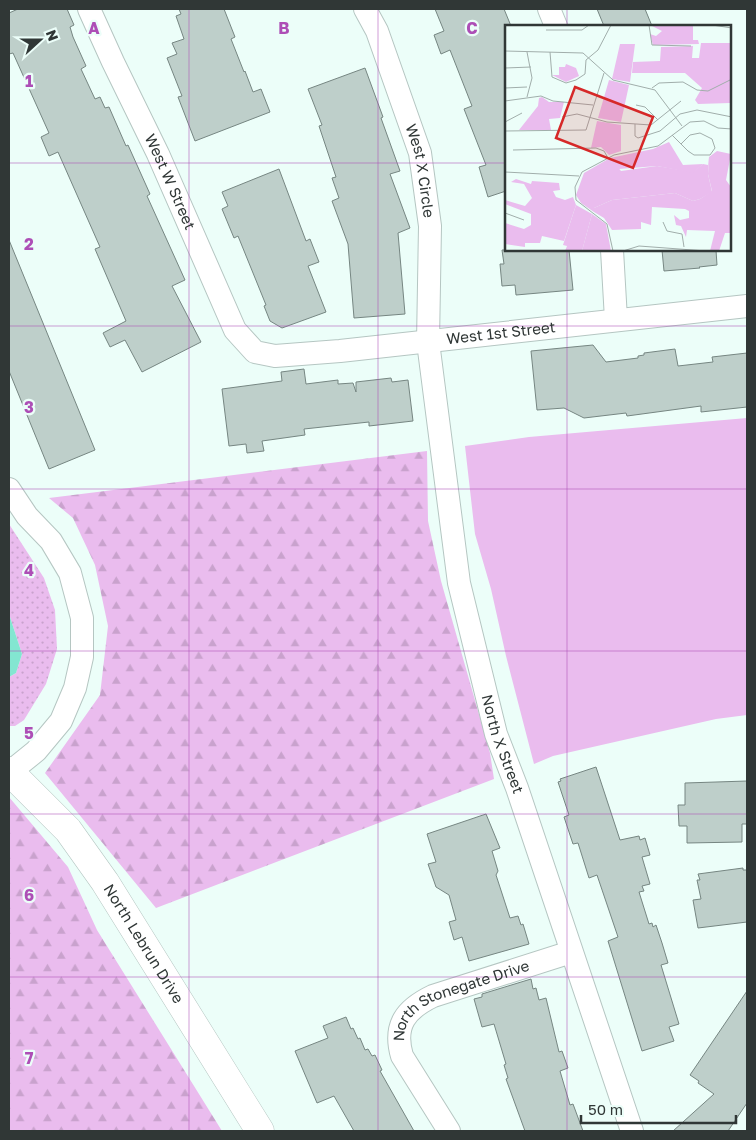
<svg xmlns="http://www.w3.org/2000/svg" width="756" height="1140" font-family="'Golos Text',sans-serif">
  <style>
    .grass { fill: #eabcee }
    .forest { fill: url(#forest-firs) }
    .park { fill: url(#park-dots) }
    .water { fill: #83e6d1 }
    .building { fill: #becfca; stroke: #768682 }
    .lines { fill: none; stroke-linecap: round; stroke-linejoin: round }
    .minor-casing { stroke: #b5c6c2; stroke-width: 24 }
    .tertiary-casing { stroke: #b5c6c2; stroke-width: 29 }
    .minor { stroke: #fff; stroke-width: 22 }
    .tertiary { stroke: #fff; stroke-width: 28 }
    .grid { fill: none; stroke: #ad4eb6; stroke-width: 1; stroke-opacity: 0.55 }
    .labels { text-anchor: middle; stroke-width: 4.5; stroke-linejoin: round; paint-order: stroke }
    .street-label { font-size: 15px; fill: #303736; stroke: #ecfef9 }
    .inset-road { fill: none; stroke: #a1aeab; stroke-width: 1 }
    .view { fill: #d62828; fill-opacity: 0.15; stroke: #d62828; stroke-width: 2.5 }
    .inset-edge { fill: none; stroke: #303736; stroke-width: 2.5 }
    .grid-label { font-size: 16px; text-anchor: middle; font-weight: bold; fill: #ad4eb6; stroke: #ecfef9; stroke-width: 4.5; stroke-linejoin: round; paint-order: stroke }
  </style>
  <defs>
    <pattern id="forest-firs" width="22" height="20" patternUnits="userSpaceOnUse" patternTransform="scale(1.25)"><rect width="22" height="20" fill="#eabcee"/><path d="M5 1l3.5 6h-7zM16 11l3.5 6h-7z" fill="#c9a2cd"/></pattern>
    <pattern id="park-dots" width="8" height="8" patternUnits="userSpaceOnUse" patternTransform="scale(1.25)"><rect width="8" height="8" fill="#eabcee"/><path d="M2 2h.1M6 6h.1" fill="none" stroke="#c9a2cd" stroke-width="1.8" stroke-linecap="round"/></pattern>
  </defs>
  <rect width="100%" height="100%" fill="#ecfef9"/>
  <path class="grass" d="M747,418v297l-31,4 -163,37 -19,8 -28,-108 -15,-67 -16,-55 -10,-88 64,-9z"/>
  <g class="forest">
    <path d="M427,451l1,70 13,60 49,172 4,26 -338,129 -111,-135 55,-78 8,-69 -13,-61 -22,-47 -24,-20z"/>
    <path d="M9,797l59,70 29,63 125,201h-213z"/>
  </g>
  <path class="park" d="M9,524l35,54 11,32 2,39 -11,35 -22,36 -9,6h-6v-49l7,-4 6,-19 -13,-40z"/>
  <path class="water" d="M9,614l13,40 -6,19 -7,4z"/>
  <g class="building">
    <path d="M18,9h49l7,16 -4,2 3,10 13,29 -5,3 14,30 5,-2 5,11 4,-1 17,39 2,-1 22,49 -3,2 38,84 -13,6 29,56 -59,30 -17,-32 -15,7 -7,-14 23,-12 -31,-72 5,-2 -42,-95 -9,4 -8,-19 8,-4 -36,-80 -4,1v-41z"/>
    <path d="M179,9h45l11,28 -4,2 13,33 1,-1 8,21 8,-3 9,23 -75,29 -17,-44 4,-1 -15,-38 10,-4 -5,-11 12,-4 -8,-23 5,-2z"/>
    <path d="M435,9h69l7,17h-5v165l-18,6 -9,-30 7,-2 -22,-56 8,-3 -22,-56 -9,4 -7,-19 10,-4z"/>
    <path d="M597,9h48l7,17h-48z"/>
    <path d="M365,68l18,49 -2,1 19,53 -10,3 20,54 -12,5 7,81 -51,4 -6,-74 -16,-43 7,-3 -7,-20 4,-1 -17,-51 3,-1 -14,-36z"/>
    <path d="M279,169l27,72 4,-2 9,23 -11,4 18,46 -44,16 -12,-7 -6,-15 2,-1 -28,-69 -4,2 -12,-29 6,-3 -6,-14z"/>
    <path d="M9,240l86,210 -46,19 -40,-98z"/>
    <path d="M502,250h67l4,40 -57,5 -1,-10 -13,1 -2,-22h4z"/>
    <path d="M662,250h54l1,15 -18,2 1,1 -36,3z"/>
    <path d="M593,345l13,17 32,-4v-2l6,-1v-2l31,-4 3,17 35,-4 -1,-5 35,-4v54l-46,5v-6l-74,10 -1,-3 -42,5 -20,-10 -27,2 -6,-59z"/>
    <path d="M304,369l2,15 32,-4v4l15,-1 3,9v-10l35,-4 1,4 16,-2 5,41 -44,5v-4l-65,7 1,6 -43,6 2,10 -17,2 -1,-9 -17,2 -7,-57 60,-8 -1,-9z"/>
    <path d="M596,767l24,73 19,-4 1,4 5,-2 5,17 -8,2 8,27 -8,2 2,5 -5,1 10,32 3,-1 1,4 3,-2 6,18 6,20 -7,2 18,59 -10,3 5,14 -32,10 -34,-110 10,-4 -21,-62 -8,3 -11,-35 -5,1 -9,-27 5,-2 -11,-33 3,-1 -1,-2z"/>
    <path d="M747,781v43h-5v18l-55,1v-17h-8l-1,-21h7v-22z"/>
    <path d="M486,814l14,34 -8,3 6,20 -2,4 14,43 8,-2 3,9 2,-1 6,20 -60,17 -7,-24 -8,3 -5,-18 7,-2 -7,-25 -13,-8 -8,-23 8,-2 -9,-28z"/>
    <path d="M743,868v2h4v52l-49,6 -5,-28 8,-1 -4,-19h3l-2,-6z"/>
    <path d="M531,979l2,10 3,-1 3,12 7,-2 13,54 3,-1 6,17 -8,3 10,34 3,-1 10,27h-58l-19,-52 2,-1 -4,-13 2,-1 -12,-40 -12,3 -8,-28 8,-2v-3z"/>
    <path d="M747,991v112l-19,28h-55l41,-37 -16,-11 1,-2 -9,-6z"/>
    <path d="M346,1017l5,12 2,-1 5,11 2,-1 5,12 3,-1 4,7 3,-1 7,15 -2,1 34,60h-60l-20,-35 -17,7 -22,-52 33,-13 -5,-12z"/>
  </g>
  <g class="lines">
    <defs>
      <g id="minor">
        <path id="s1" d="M89,9l24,53 45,92 77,176 20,22 20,4 65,-5 407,-45"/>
        <path id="s2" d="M365,9l12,22 43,122 10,73 -2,116 31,241 37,151 21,54 115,343"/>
        <path d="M549,9l7,17"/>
        <path d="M612,250l4,69"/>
        <path d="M9,489l18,27 24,25 19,32 12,45v39l-7,31 -14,33 -25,30 -26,21"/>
        <path id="s3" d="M449,1131l-47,-75c-9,-31 4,-47 31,-60l138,-44"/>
      </g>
      <g id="tertiary">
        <path id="s4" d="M9,771l59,59 37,52 155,249"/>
      </g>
    </defs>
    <use href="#minor" class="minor-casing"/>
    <use href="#tertiary" class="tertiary-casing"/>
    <use href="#minor" class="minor"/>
    <use href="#tertiary" class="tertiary"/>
  </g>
  <path class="grid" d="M189,9v1122M378,9v1122M567,9v17M9,163h497M730,163h17M567,250v881M9,326h738M9,489h738M9,651h738M9,814h738M9,977h738"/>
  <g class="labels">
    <g class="street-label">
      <text dy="5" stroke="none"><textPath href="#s2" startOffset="172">West X Circle</textPath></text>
      <text dy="5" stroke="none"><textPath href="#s1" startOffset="191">West W Street</textPath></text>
      <text dy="5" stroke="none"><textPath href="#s1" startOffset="630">West 1st Street</textPath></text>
      <text dy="5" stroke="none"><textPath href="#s2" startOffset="754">North X Street</textPath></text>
      <text dy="5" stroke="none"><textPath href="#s4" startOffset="220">North Lebrun Drive</textPath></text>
      <text dy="5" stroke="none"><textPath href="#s3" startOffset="184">North Stonegate Drive</textPath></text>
    </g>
  </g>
  <g transform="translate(505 25)">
    <rect width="226" height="226" fill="#ecfef9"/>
    <path d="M115,19h15l-5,38 -18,-3zM104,55l20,5 -8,37 -23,-4zM204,132l-1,17 4,18 -12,7 -7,2 -18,-8 -63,7 -18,8v4l-13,-9 -5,-8 8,-22 26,-15 11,13 36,-5 36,6 10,-8 5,1zM71,180l16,9 -10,37h-17l2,-5 -4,-1z" fill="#eabcee"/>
    <path d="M145,0h43v15h5l1,4 -46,1 -3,-11 6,2 6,-5zM196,18h30l-1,60 -32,1 -3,-4 7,-12 -17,-15h-53l1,-11 27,-1 1,-14 32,-1 -1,12h7zM92,96l24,4v26l-12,4 -8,-8 -10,1zM164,117l14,23 20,-1 -10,9 -36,-7 -51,4 4,-12 43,-9zM212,126l14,3 -5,26 5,7v46h-6l-6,18h-9l5,-20 -28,-1 -1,7 -5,-11 -5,-1 -2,-10 6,5 9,-2v-7l-4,-2 -33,-2 -1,18 -10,-3v7l-29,1 -8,-12 -10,-6v-4l18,-8 63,-7 18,8 7,-2 12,-8 -4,-17 1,-17zM11,154l15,5 1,-3 27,2 1,7 -7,1 3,6 9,3 8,-3 3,8 -12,36 -22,-5 -2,7h-15v4l-20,-3v-21l19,6 7,-4v-11l-26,-10v-4l20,6 7,-8 -8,-14 -13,-2zM87,189l14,10 5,27h-29z" fill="#eabcee"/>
    <path d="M61,39l10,4 3,8 -13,6 -14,-7h7v-8h6zM37,72l7,5h15l-4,16 -11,1 2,11h-32l19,-24 1,-8z" fill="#eabcee"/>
    <path class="inset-road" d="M144,0l3,20 39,1M207,0l20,3M41,5h36l7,-5M0,26l78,2 30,27 42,10 27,36M45,27l2,25 14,6 10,-3 9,-6 1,-14 12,-10 13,-25M0,43l26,-1M0,63l22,-1M147,63l7,-5 24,-1 14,8 11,1 24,-12M22,72l5,-19 -5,-26M0,76l36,-5 12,5 40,4M131,80l9,2 13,13M57,92l15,-3 30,8 44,3 30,-24M0,97l17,-9M130,99v12l3,2 22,-7 20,-17 17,-4 35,7M0,106l81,-1 18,-57M167,110l16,16 6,4h16l5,-7 -3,-9 -12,-6 -10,2 -9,9M8,125l83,-2 8,3 4,7M0,147l74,4M0,188l19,7M158,197l4,9 15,3 2,13M108,226l-6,-27 -31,-24 -1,-13 7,-15 32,-17 44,-9 32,-24 14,-1 14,7 14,1M118,226l16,-5 67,5"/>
    <path class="view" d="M70,62l78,30 -20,51 -77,-30z"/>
    <rect width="226" height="226" class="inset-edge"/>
  </g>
  <g class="grid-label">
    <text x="94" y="34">A</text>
    <text x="284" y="34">B</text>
    <text x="472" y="34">C</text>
    <text x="29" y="87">1</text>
    <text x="29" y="250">2</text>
    <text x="29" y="413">3</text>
    <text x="29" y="576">4</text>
    <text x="29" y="739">5</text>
    <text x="29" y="901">6</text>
    <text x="29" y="1064">7</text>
  </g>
  <rect width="756" height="1140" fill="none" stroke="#303736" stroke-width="20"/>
  <g transform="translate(40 40) rotate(69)" stroke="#ecfef9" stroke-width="4" paint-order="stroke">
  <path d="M0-4L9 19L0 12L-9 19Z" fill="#303736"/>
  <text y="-8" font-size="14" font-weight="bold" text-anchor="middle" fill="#303736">N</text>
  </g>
  <path d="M581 1115v8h155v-8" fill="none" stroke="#303736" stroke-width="2.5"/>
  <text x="588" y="1115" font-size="15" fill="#303736" stroke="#ecfef9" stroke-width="4" paint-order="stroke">50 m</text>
</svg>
